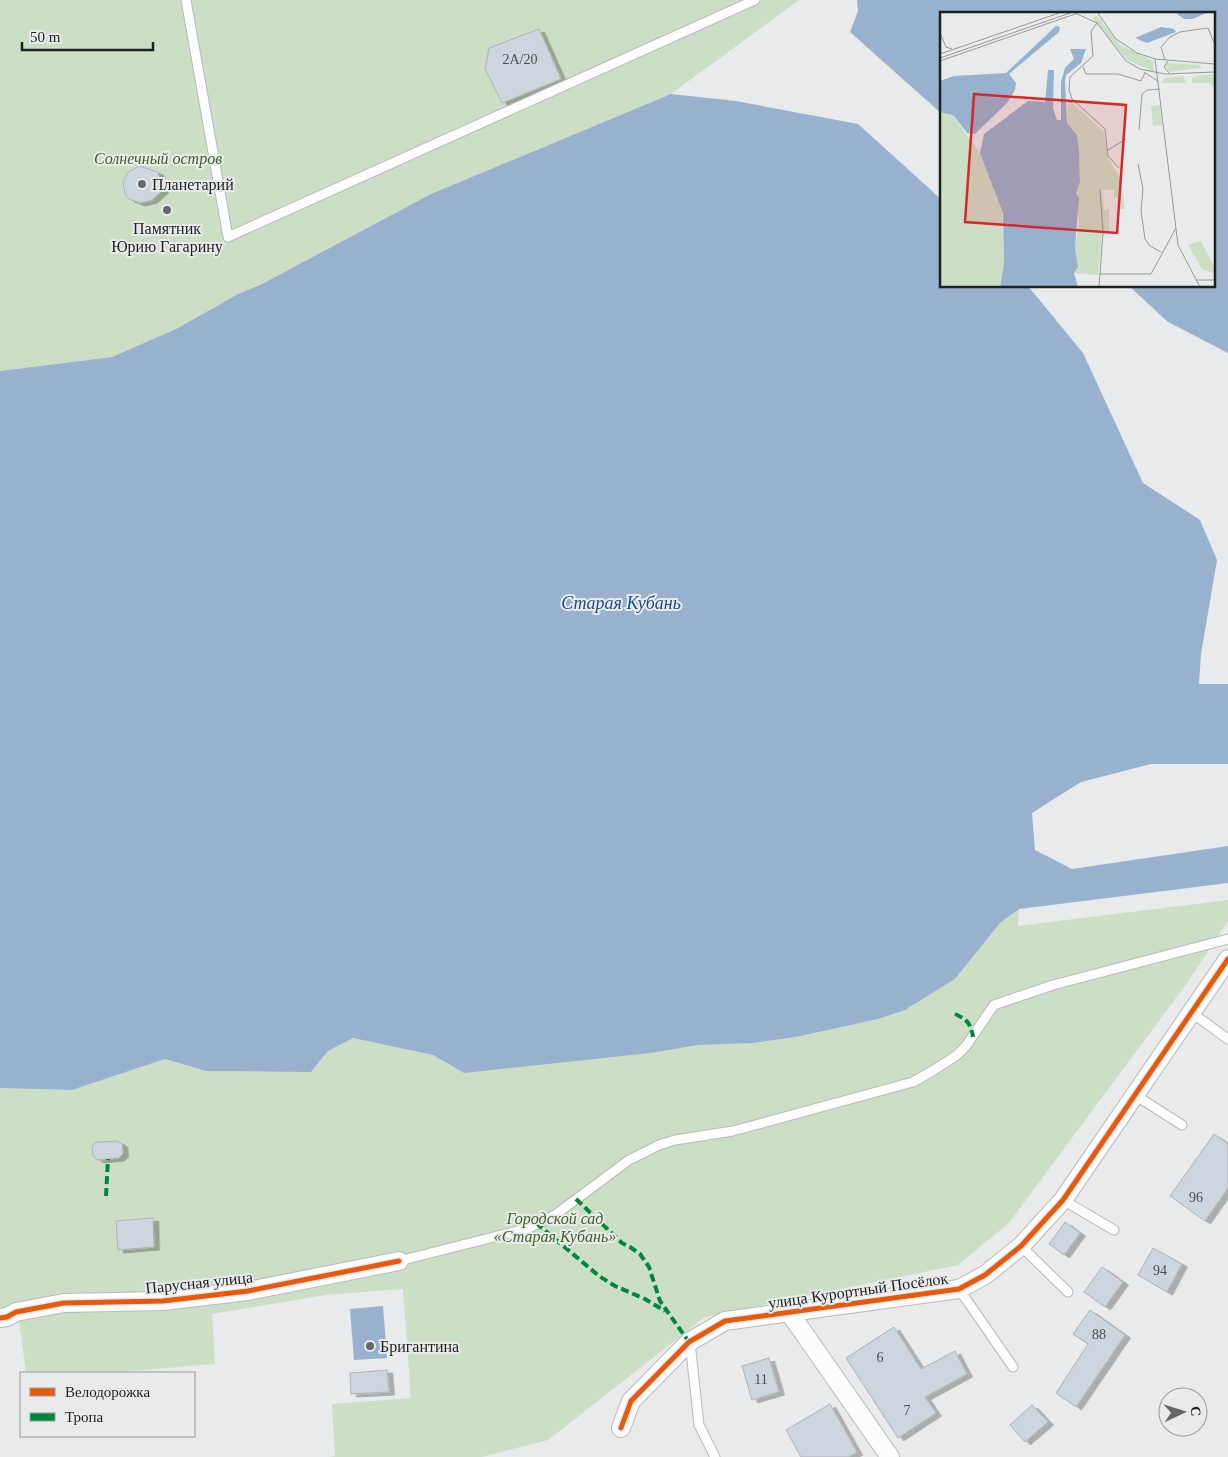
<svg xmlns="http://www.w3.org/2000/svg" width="1228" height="1457" font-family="Georgia,serif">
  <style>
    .green { fill: #cddec6 }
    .water { fill: #98b1ce }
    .building { fill: #cdd6de; stroke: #b2b3b3; filter: url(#shadow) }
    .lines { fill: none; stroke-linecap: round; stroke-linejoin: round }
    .service-casing { stroke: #b9babb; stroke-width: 11 }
    .minor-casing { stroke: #b9babb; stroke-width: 20 }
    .service { stroke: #fcfcfc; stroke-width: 9 }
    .minor { stroke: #fcfcfc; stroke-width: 18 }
    .quiet { stroke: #00873e; stroke-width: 4; stroke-dasharray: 8 4; stroke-linecap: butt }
    .cycleway-casing { stroke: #e8eaec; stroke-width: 8 }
    .cycleway { stroke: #e8590c; stroke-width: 5 }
    .poi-dot { fill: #666767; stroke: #e8eaec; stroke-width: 2 }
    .labels { text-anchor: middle; stroke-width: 4; stroke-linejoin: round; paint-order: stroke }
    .number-label { font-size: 14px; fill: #4a4e50 }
    .park-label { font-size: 16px; font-style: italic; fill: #3c6325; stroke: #e8eaec }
    .poi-label { font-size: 16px; fill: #1f2020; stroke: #e8eaec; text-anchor: start }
    .street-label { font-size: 16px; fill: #1f2020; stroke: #e8eaec }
    .water-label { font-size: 18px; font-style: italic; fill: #1e4e83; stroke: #e8eaec }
    .inset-road { fill: none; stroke: #98999a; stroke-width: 1 }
    .view { fill: #d62828; fill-opacity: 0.15; stroke: #d62828; stroke-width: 2.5 }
    .inset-edge { fill: none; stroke: #1f2020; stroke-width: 2.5 }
  </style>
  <defs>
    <filter id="shadow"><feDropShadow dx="5.5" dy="3" stdDeviation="0" flood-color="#0004"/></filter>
  </defs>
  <rect width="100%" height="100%" fill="#e9eaeb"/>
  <g class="green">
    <path d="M0,0h799l-128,94 -240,100 -169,90 -24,10 -62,35 -64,28 -112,14z"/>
    <path d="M1228,900v21l-41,62 -178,240 -51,42 -253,52 -157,123 -66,17h-153l6,-1 -3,-52 79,-6 -8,-109 -78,6 -113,19 3,50 -109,9h-80l-8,-60h-18v-225l72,2 93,-31 41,12 105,1 17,-21 25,-13 80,17 31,18 234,-28 55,-2 43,-6 82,-18 27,-9 50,-31 45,-56 19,-14 -1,17z"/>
  </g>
  <g class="water">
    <path d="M857,0h371v353l-60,-31 -39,-36h85v-272h-272v100l-92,-82 8,-21z"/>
    <path d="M671,94l65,7 122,23 84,76v86h86l55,67 60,130 57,37 17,40 -16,94 -2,30h29v80h-77l-70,18 -49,31 3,37 37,19 156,-23v37l-209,26 -19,14 -45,56 -50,31 -27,9 -82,18 -43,6 -55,2 -47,8 -187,20 -31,-18 -80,-17 -25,13 -17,21 -105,-1 -41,-12 -93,31 -72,-2v-717l112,-14 64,-28 62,-35 24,-10 169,-90z"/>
    <path d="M383,1306l4,52 -33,2 -4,-51z"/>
  </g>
  <g class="building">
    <path d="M539,29l22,50 -59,24 -17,-34 4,-21z"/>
    <path d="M139,166l19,6 5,18 -11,10 -12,3 -11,-4 -4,-5 -2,-12 5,-10z"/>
    <path d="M1214,1134l14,10v44l-23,33 -35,-25z"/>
    <path d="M117,1141l5,3 1,10 -4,4 -21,2 -5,-4 -1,-10 5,-4z"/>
    <path d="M153,1218l1,29 -36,3 -2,-29z"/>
    <path d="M1065,1222l15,11 -16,22 -15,-11z"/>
    <path d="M1153,1248l29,16 -15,28 -29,-17z"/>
    <path d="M1102,1267l21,15 -18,25 -21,-15z"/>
    <path d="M1090,1310l35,25 -49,72 -20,-14 32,-49 -15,-10z"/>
    <path d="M894,1327l27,42 34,-18 12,23 -42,23 11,16 -38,25 -52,-80z"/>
    <path d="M769,1358l10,34 -27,8 -10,-34z"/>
    <path d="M387,1370l2,22 -38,2 -1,-21z"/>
    <path d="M830,1404l27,48 -8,5h-48l-15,-27z"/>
    <path d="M1032,1405l16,17 -23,20 -15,-17z"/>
  </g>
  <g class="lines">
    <defs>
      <g id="service">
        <path d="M186,0l42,237 527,-237"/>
        <path d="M1192,1013l36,26"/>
        <path d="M1135,1095l47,30"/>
        <path d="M1063,1200l51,30"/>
        <path d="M1021,1246l47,46"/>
        <path d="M399,1261l130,-33 26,-13 74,-55 30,-15 16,-5 58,-9 180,-49 21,-12 23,-15 9,-9 28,-41 59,-20 175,-46"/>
        <path d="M959,1289l54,78"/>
        <path d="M690,1342l9,83 16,32"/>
      </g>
      <g id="minor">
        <path d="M789,1312l101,145"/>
        <path d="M0,1318l7,-1 9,-5 48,-9 99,-2 85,-10 151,-30"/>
        <path d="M621,1428l10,-27 58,-59 36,-21 234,-32 26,-14 36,-29 42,-46 165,-241"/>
      </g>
    </defs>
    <use href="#service" class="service-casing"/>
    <use href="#minor" class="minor-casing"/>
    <use href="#service" class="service"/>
    <use href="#minor" class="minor"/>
    <g class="quiet">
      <path d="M955,1014c12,5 16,10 18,23"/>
      <path d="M106,1196l2,-37"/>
      <path d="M576,1199l46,44 8,4 10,7 9,13 11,34 29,41"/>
      <path d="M536,1223l63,53 16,10 30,13 20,12"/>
    </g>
    <defs>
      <g id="cycleway">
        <path d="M0,1318l7,-1 9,-5 48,-9 99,-2 85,-10 151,-30"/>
        <path d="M621,1428l10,-27 58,-59 36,-21 234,-32 26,-14 36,-29 42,-46 165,-241"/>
      </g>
    </defs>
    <use href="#cycleway" class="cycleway-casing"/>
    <use href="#cycleway" class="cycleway"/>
  </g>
  <g class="poi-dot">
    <circle cx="142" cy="184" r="5"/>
    <circle cx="167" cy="210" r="5"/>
    <circle cx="370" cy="1346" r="5"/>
  </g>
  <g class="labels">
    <g class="number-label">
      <text x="520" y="64">2А/20</text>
      <text x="1196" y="1202">96</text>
      <text x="1160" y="1275">94</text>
      <text x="1099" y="1339">88</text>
      <text x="880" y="1362">6</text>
      <text x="761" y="1384">11</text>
      <text x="907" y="1415">7</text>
    </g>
    <g class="park-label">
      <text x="158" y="164">Солнечный остров</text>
      <text x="555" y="1224">Городской сад<tspan x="555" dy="18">«Старая Кубань»</tspan></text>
    </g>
    <g class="poi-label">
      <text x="152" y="190">Планетарий</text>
      <text x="167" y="234" text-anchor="middle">Памятник<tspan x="167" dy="18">Юрию Гагарину</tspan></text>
      <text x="380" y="1352">Бригантина</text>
    </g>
    <g class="street-label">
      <text transform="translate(199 1282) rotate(-6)" y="6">Парусная улица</text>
      <text transform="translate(858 1290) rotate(-8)" y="6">улица Курортный Посёлок</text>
    </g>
    <g class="water-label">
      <text x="621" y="609">Старая Кубань</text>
    </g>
  </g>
  <g transform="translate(940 12)">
    <rect width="275" height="275" fill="#e9eaeb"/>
    <path d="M156,3l24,30 33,16 1,11 -27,-12 -34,-42zM228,51l31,2 3,3 -33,4 -4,-7zM275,62v16l-5,-7h-18v-5l5,-2zM243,64l4,7h-25l2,-5zM128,87l36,33 4,26 11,18 5,23v10h-4l-1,-11h-5v-8h-12l2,20h5v20h-7l-4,45 -24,-2 4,-7 -3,-19 4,-24 -3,-30 4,-11 -1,-31 -2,-16 -10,-12zM220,93l2,20 -9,1 -2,-20zM0,100l14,5 26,36 22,57 2,54 -4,23h-60zM261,229l14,28v5l-13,-5 -14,-24z" fill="#cddec6"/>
    <path d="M241,0h27l-15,7h-9l-7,-5zM116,14l4,1 -1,5 -50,42 7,9 -1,7 -8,13 -32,31 -8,-1 -13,-17 -14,-4v-31l14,-5 52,-3zM221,15l13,2 2,3 -29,11 -12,-5zM130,37h16l-5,14 -15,12 -1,5 2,43 10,12 2,16 1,31 -4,11 3,5 -4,49 3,20 -4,6 4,14h-78l4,-23 -1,-51 -23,-60 4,-19 44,-33 17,1 3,-32h6l-1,38 4,12h4v-38l4,-14 9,-9z" fill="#98b1ce"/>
    <path class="inset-road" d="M157,0l19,27 21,14 18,6 60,5M137,2l20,9 29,38 14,8 25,5 50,-2M157,11l-6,8 2,25 -23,21 -1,13 3,9 33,30 3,27 11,12M0,21l6,14 6,2M0,42l122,-42M0,46l133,-46M215,47l23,186 22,42M225,48l-4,-13 9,-10 10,-5 28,-4 7,17M0,49l138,-48M228,49l-4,6 5,6M143,55l3,7h32l23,7 4,-8M204,60l15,10M199,118l3,-36 5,-4 13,-1M168,138l18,-11M198,152l5,25 -2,22 4,28 5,7 11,6M159,262h52l25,-46M257,268h18M159,275l4,-55 -3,-42"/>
    <path class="view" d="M34,82l152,11 -9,128 -152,-11z"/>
    <rect width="275" height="275" class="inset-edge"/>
  </g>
  <rect x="20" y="1372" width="175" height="65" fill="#e8eaec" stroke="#98999a"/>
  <rect x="30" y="1388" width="25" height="8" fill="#e8590c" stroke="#98999a"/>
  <text x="65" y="1397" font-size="15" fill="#1f2020">Велодорожка</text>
  <rect x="30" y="1413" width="25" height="8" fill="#00873e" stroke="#98999a"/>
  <text x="65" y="1422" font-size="15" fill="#1f2020">Тропа</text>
  <g transform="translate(1183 1412) rotate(86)"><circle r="24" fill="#e8eaec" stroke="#98999a"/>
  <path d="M0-4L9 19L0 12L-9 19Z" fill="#666767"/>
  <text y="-8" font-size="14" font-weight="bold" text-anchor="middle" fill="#1f2020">С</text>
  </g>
  <path d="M22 42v8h131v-8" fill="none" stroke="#1f2020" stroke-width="2.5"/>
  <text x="30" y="42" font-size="15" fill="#1f2020" stroke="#e8eaec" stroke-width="4" paint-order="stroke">50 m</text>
</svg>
